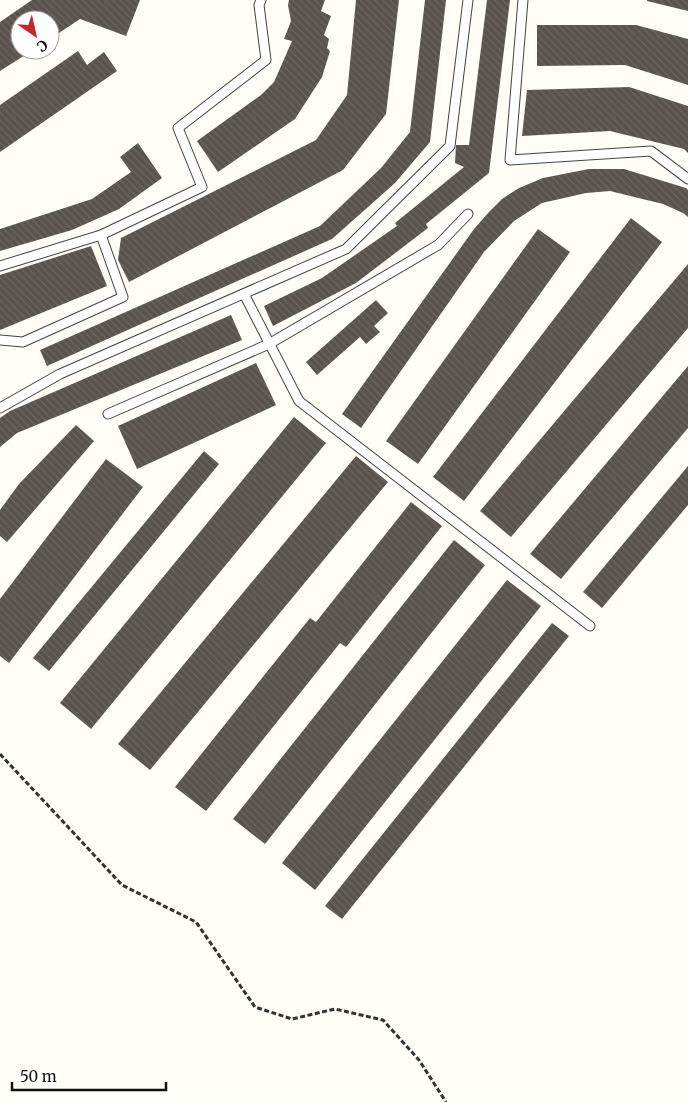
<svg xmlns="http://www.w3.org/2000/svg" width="688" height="1102" font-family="Merriweather,serif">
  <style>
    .building { fill: url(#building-back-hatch) }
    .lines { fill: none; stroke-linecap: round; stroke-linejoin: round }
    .lane-casing { stroke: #444; stroke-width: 11 }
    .path { stroke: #333; stroke-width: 3; stroke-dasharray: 5 2.5; stroke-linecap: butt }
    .lane { stroke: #fff; stroke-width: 9 }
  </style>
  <defs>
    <pattern id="building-back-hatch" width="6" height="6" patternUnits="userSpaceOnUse" patternTransform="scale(1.25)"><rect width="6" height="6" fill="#5a524d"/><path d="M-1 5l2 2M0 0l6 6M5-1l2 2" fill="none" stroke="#6d6662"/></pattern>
  </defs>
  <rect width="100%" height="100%" fill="#fffdf5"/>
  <g class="building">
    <path d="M32,0h108l-14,36 -46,-17 -30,20v-19h-30v30h13l-33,21v-49z"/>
    <path d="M289,0h36l-4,11 10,5 -7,19 5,4 -2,9 3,3 -8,26 -27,42 -77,53 -21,-31 64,-46 13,-13 18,-41 -8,-2 7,-18 -3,-16z"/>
    <path d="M356,0h43l-13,114 -43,56 -214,112 -11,-22 3,-22 195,-98 31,-45z"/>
    <path d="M425,0h21l-16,142 -35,41 -63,56 -285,127 -7,-16 280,-124 61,-58 29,-36z"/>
    <path d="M487,0h23l-21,173 -63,51 2,4 -72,55 -83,43 -9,-20 58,-28 75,-52 -2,-3 69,-56 -9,-4 1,-18h13z"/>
    <path d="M647,0h41v11l-41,-10z"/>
    <path d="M537,25h99l52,14v46l-63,-20 -88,1z"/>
    <path d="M78,51l9,14 17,-13 13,19 -117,81v-47z"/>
    <path d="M629,87l59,19v47l-4,-4 -74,-18 -88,5 5,-46z"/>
    <path d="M138,143l24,35 -43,31 -47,21 -72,21v-22l92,-30 39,-27 -11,-15z"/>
    <path d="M589,169h35l62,19 2,2v27l-5,-4 -20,-9 -53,-13 -24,2 -44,10 -28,18 -30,31 -123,176 -19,-14 132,-185 15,-17 13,-13 17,-11 24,-10z"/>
    <path d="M631,218l31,24 -198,259 -31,-24z"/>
    <path d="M538,229l32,23 -152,212 -32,-23z"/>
    <path d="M91,246l16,40 -107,44v-55z"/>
    <path d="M688,264v64l-177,209 -31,-26z"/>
    <path d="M376,300l12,13 -14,13 6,6 -14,12 -6,-7 -43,38 -11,-13z"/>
    <path d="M231,315l11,25 -225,93 -17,14v-29l10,-7z"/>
    <path d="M256,363l20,42 -139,64 -19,-43z"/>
    <path d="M688,366v62l-127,151 -31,-25z"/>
    <path d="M294,417l32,26 -235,286 -31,-26z"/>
    <path d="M76,425l18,16 -87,101 -7,-6v-26l19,-26z"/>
    <path d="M204,451l15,13 -170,207 -16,-13z"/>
    <path d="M356,456l32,26 -238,288 -32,-26z"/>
    <path d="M106,459l37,28 -134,176 -9,-7v-57z"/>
    <path d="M688,466v39l-86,103 -19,-16z"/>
    <path d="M411,502l31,24 -96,121 -6,-4 -134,168 -31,-24 135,-169 6,4z"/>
    <path d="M454,540l31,25 -220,279 -32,-25z"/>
    <path d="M507,580l34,26 -226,284 -33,-27z"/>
    <path d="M552,623l17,13 -227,283 -17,-13z"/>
  </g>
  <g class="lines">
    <defs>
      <g id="lane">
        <path d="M523,0l-13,160 141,-9 37,28"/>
        <path d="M0,266l101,-31 101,-48 -24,-59 88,-68 -7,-55 2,-5"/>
        <path d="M244,294l55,107 291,225"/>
        <path d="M0,340l23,2 100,-45 -22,-62"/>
        <path d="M0,408l60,-34 286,-125 104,-103 18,-146"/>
        <path d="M108,414l161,-70 169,-99 30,-31"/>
      </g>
    </defs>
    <use href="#lane" class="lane-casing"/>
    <path class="path" d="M0,754l122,131 74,37 59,85 37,12 43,-10 48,11 36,40 27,42"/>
    <use href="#lane" class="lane"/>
  </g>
  <g transform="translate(35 35) rotate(146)"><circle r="24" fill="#ffffff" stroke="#a0a0a0"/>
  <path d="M0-4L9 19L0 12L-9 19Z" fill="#c4262e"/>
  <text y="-8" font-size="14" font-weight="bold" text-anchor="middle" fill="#111111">С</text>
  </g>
  <path d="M12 1082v8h154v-8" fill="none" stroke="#111111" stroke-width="2.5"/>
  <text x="20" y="1082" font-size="15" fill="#111111" stroke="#ffffff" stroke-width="4" paint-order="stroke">50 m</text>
</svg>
